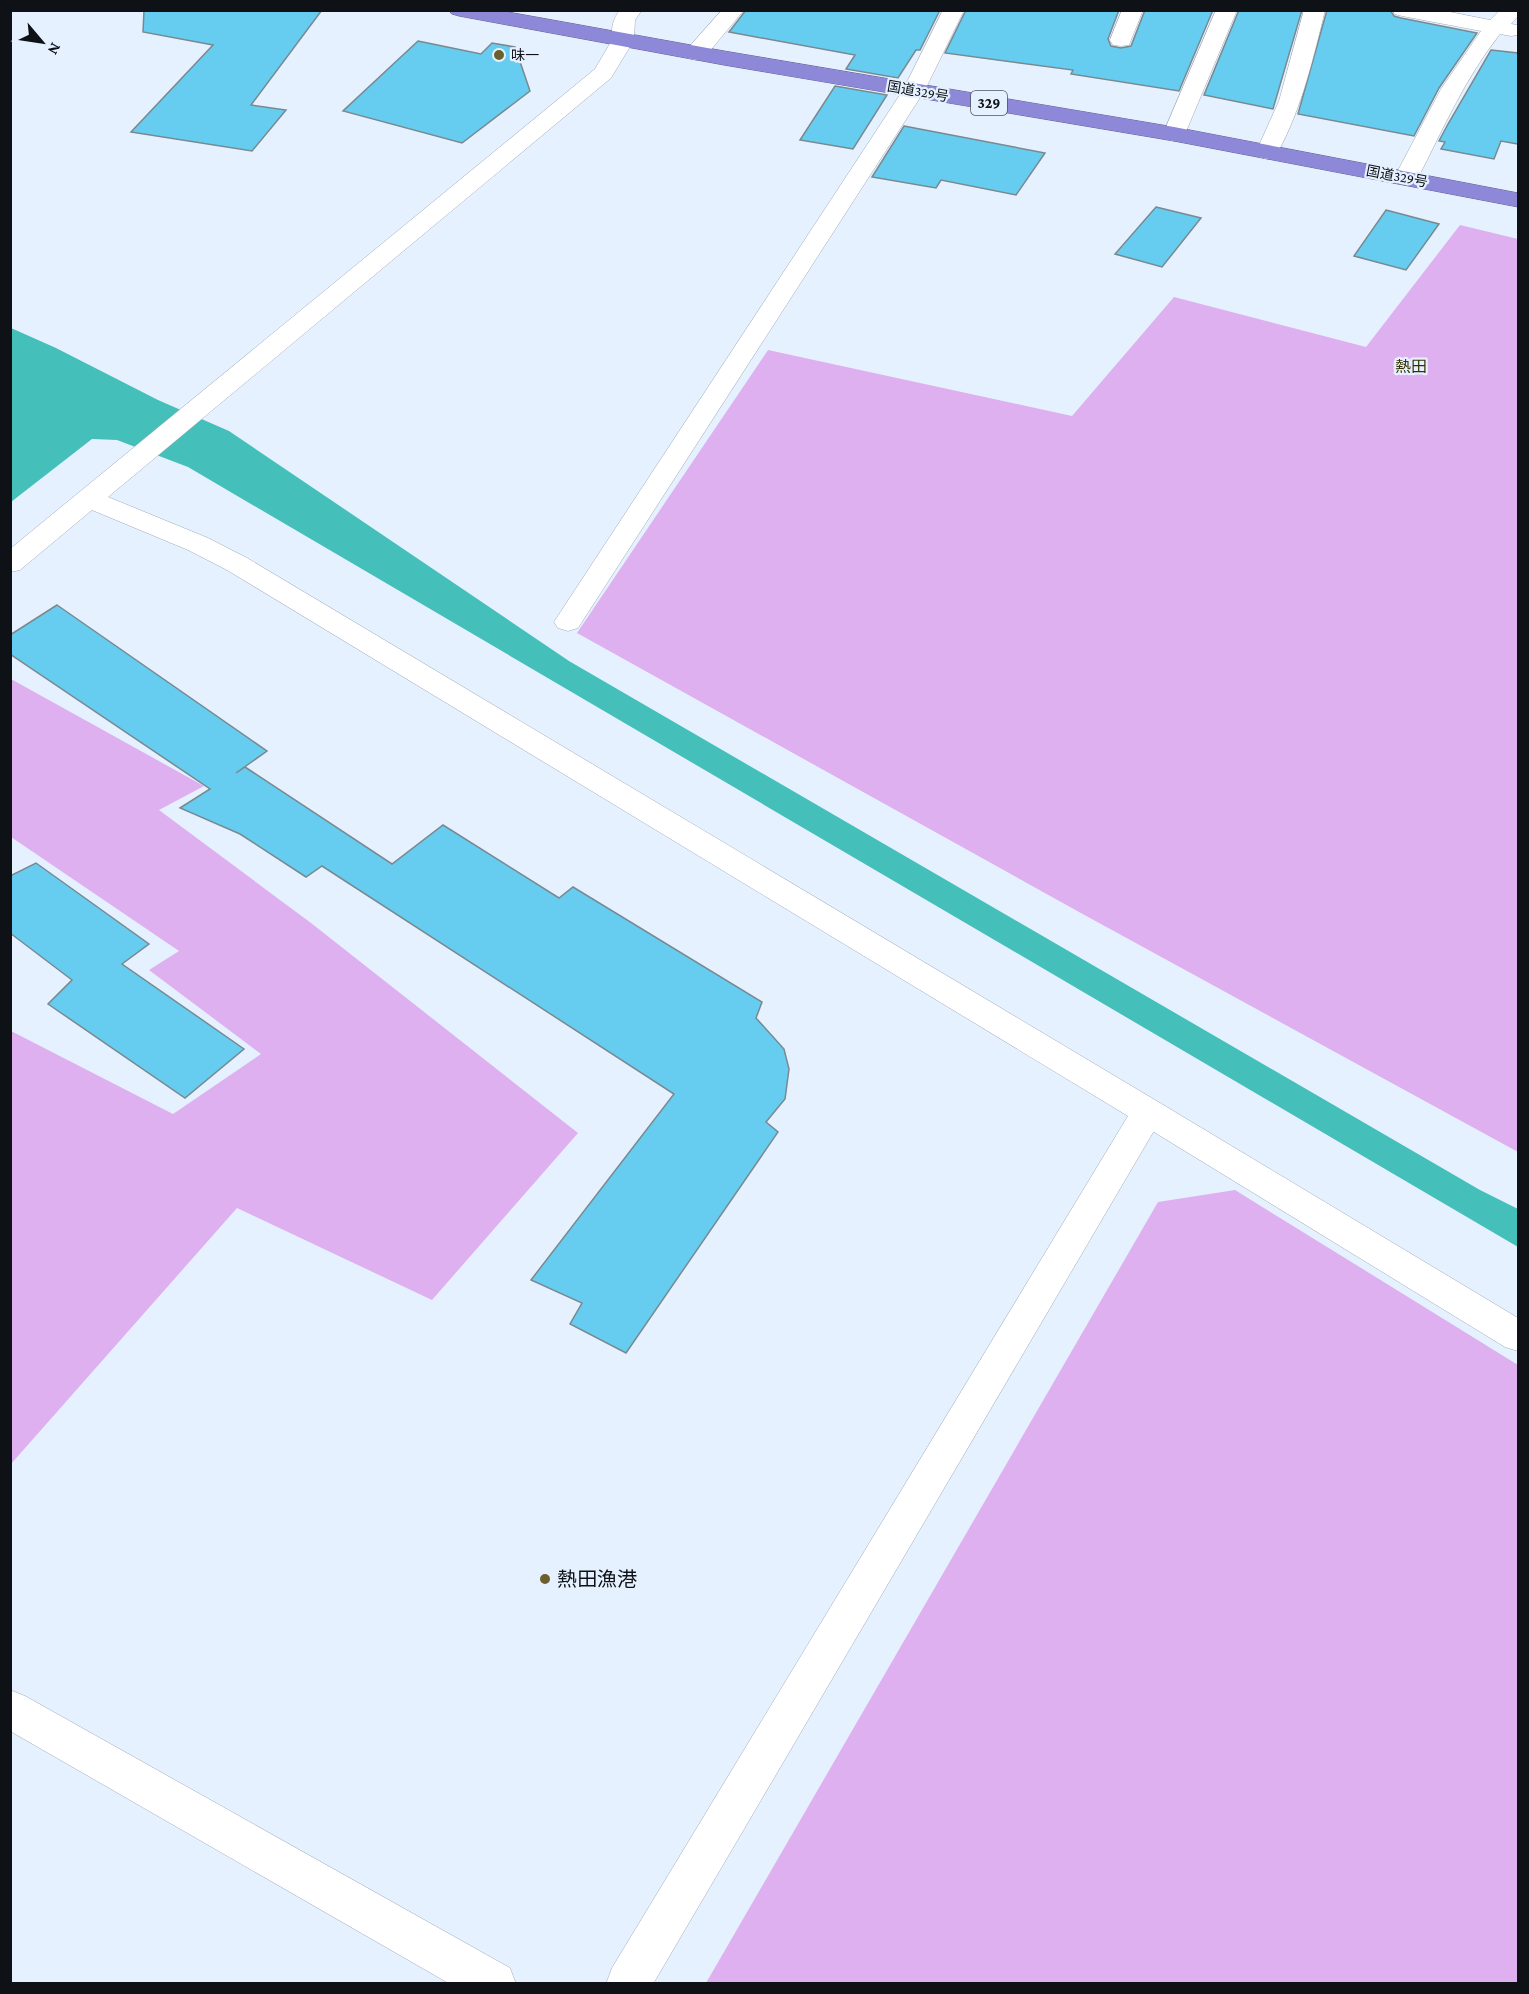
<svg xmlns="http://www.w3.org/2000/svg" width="1529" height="1994" font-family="'Crimson Pro','Noto Sans JP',serif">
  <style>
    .green { fill: #deb0f0 }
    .water { fill: #45bfba }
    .building { fill: #66cdf0; stroke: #78898f; stroke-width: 1.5 }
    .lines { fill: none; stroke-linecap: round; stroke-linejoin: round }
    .street-casing { stroke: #a0aab7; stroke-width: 1 }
    .secondary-casing { stroke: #a0aab7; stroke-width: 1 }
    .highway-casing { stroke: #615e94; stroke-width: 1 }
    .street { fill: #fff; fill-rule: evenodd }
    .secondary { fill: #fff; fill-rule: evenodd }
    .highway { fill: #8d88d8; fill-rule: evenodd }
    .poi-dot { fill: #6b602d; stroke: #e6f1ff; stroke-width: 2 }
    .labels { text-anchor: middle; stroke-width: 4.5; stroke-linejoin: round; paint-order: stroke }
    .far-poi-label { font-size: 14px; fill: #0e1116; stroke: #e6f1ff; text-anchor: start }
    .far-street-label { font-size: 14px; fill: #0e1116; stroke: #e6f1ff }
    .shield { fill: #e6f1ff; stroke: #4f545c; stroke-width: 1.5 }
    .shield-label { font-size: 15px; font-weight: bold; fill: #0e1116 }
    .far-quarter-label { font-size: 16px; fill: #383004; stroke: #e6f1ff }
    .near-poi-label { font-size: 20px; fill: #0e1116; stroke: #e6f1ff; text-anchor: start }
  </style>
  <rect width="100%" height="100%" fill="#e6f1ff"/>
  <g class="green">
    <path d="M1460,225l58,14v913l-439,-240 -502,-279 191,-283 304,66 102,-119 192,50z"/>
    <path d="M11,679l193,107 -45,24 152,113 267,210 -146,167 -195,-92 -226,256v-433l162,83 88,-60 -112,-84 30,-19 -168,-114z"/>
    <path d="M1235,1190l283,175v618h-812l452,-781z"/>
  </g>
  <path class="water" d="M11,328l45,20 102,52 71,31 340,230 911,529 38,19v38l-1330,-780 -71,-27 -25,-1 -81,63z"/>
  <g class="building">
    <path d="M144,10h178l-71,95 35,5 -34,41 -121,-19 82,-87 -70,-13z"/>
    <path d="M746,10h194l-20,40h-4l-18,28 -52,-9 9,-14 -126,-23z"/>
    <path d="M966,10h153l-11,29 3,7 10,2 10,-2 14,-36h68l-34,81 -108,-17 2,-4 -128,-17z"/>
    <path d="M1239,10h63l-29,99 -69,-14z"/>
    <path d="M1327,10h63l4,6 7,2 76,15 -38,55 -25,48 -116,-22z"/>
    <path d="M418,41l63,13 11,-11 23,4 15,44 -68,52 -119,-32z"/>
    <path d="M1491,50l27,3v91l-17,-3 -7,18 -53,-10 4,-7 -6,-1 9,-17z"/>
    <path d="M835,86l52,9 -34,54 -53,-9z"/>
    <path d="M904,126l141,27 -29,42 -75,-15 -5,8 -64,-11z"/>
    <path d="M1156,207l45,11 -39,49 -47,-13z"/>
    <path d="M1386,210l53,14 -33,46 -52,-14z"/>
    <path d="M57,605l210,146 -31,22 9,-6 147,97 51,-39 116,73 14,-11 189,115 -6,16 28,31 5,20 -4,30 -19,23 12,10 -152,221 -56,-29 12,-21 -51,-23 143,-186 -352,-228 -16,11 -66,-43 -60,-26 30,-19 -200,-135v-19z"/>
    <path d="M36,863l113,81 -27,20 122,85 -59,49 -137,-94 24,-24 -62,-47v-57z"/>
  </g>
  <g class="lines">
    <defs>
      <g id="street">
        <path d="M620,10h22l-7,10 -1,20 -3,5 -8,1 -8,-1c-6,-10 -3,-26 5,-35z"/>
        <path d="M722,10h22l-40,48 -8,2 -8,-2 -3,-5 3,-5z"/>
        <path d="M943,10h21l-39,80 -347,538 -10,3 -10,-3 -4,-6 349,-532z"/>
        <path d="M1122,10h21l-14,35 -8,1 -8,-1 -3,-5z"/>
        <path d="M1216,10h21l-52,124 -3,5 -8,2 -8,-2 -3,-5z"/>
        <path d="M1304,10h21c-12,49 -23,97 -47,142l-3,5 -8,2 -8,-2 -3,-5 23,-51z"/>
        <path d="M1392,10h48l50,10 10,-10h18v6l-7,8 7,1v10l-7,1 -11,-2c-35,44 -57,95 -82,144l-4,5 -8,2 -8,-2 -4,-5 47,-89 40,-58 -79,-15 -7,-2z"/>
        <path d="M1148,1099l12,4 358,215v33l-13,-4 -369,-226 -5,-9 5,-9z"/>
      </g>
      <g id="secondary">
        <path d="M623,34l8,1 3,5 -23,38 -503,419 100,41 39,20 913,545 5,9 -512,872h-47l6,-16 516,-852 -901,-546 -39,-20 -96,-40 -72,60 -10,2v-23l585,-480 20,-34z"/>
        <path d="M10,1690l15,6 485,272 6,16h-66l-440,-253z"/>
      </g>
      <path id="highway" d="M449,10h48l227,41 450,76 344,66v14l-344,-66 -450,-76 -265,-49 -7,-2z"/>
    </defs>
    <use href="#street" class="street-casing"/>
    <use href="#secondary" class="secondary-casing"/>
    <use href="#highway" class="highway-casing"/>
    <use href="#street" class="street"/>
    <use href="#secondary" class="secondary"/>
    <use href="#highway" class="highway"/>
  </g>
  <g class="poi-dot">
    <circle cx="499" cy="55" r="6"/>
    <circle cx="545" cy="1579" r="6"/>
  </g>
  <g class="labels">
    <g class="far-poi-label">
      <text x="511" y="60">味一</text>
    </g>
    <g class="far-street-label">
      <text transform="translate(918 91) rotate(10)" y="5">国道329号</text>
      <text transform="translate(1397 176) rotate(11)" y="5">国道329号</text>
    </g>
    <rect class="shield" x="971" y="91" width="36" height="24" rx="4.5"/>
    <g class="shield-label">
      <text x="989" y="108">329</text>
    </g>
    <g class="far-quarter-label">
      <text x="1411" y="372">熱田</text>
    </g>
    <g class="near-poi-label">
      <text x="557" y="1586">熱田漁港</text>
    </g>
  </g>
  <rect width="1529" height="1994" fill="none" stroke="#0e1116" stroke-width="24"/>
  <g transform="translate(42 42) rotate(119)" stroke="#e6f1ff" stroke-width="4.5" paint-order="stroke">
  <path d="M0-4.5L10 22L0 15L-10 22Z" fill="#0e1116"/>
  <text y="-9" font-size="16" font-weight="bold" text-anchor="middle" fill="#0e1116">N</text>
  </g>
</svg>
